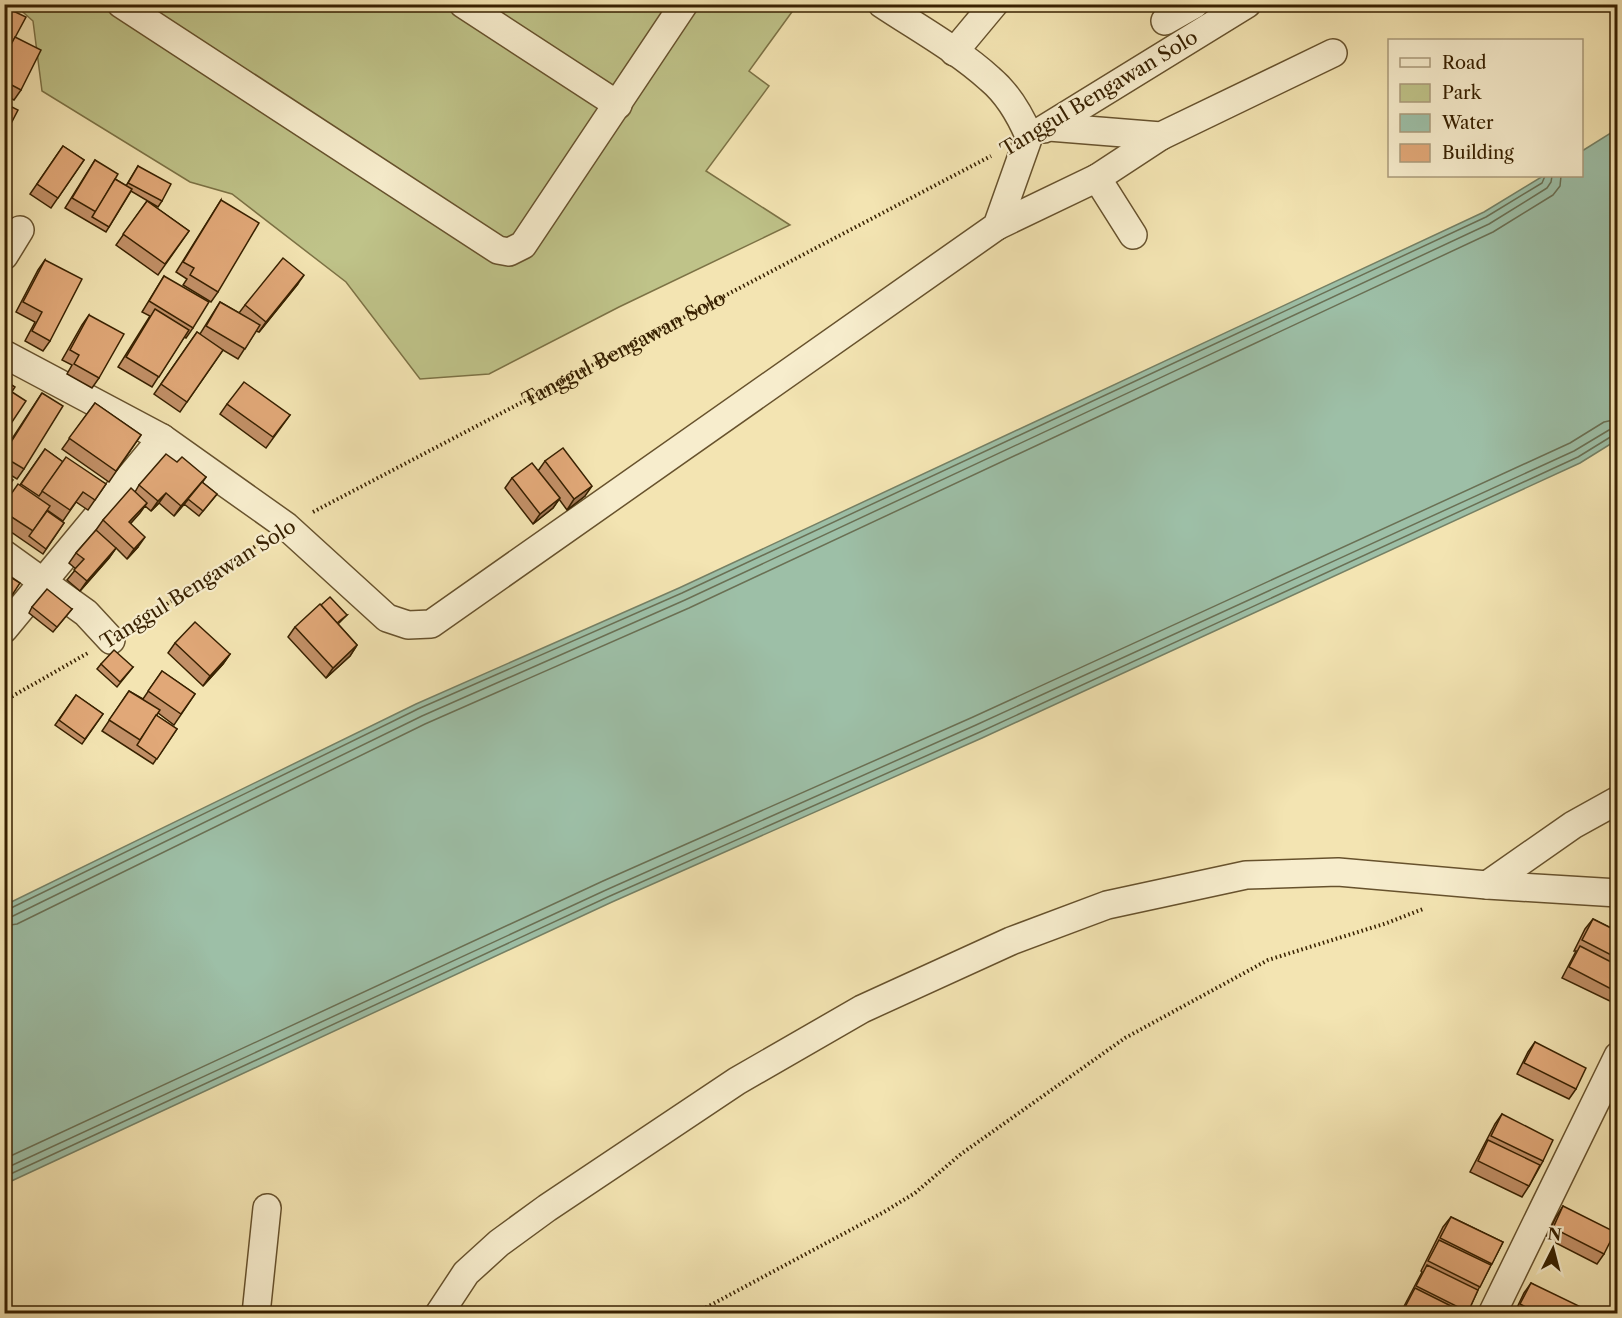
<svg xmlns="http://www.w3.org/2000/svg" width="1622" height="1318" font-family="'Libre Caslon Text',serif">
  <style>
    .green { fill: #bfc389; stroke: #7c7245; stroke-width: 1.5 }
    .water { fill: #9dbfa7; stroke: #758065; stroke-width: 1.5 }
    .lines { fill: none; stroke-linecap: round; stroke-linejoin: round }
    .shore { stroke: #6a7054; stroke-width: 1.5 }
    .street-casing { stroke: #67522d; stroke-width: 30 }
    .path { stroke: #382101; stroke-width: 4; stroke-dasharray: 1.5 3; stroke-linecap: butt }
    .street { stroke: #f7edcd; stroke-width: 27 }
    .wall { fill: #c29067; stroke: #382101; stroke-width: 1.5 }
    .shaded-wall { fill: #9e7654; stroke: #382101; stroke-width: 1.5 }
    .building { fill: #e1a878; stroke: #382101; stroke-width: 1.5 }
    .labels { text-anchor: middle; stroke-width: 4.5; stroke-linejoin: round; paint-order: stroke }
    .street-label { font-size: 20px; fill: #382101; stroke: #f7edcd }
  </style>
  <rect width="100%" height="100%" fill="#f3e4b2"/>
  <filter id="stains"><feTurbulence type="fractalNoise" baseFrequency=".00333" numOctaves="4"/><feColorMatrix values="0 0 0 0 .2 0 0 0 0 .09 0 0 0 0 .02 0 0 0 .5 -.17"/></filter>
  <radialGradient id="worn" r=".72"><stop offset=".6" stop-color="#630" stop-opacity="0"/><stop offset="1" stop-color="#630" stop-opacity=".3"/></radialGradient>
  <path class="green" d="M15,5h782l-48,66 20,15 -63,85 84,54 -171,82 -130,67 -69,5 -74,-97 -114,-88 -42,-12 -148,-91 -9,-70z"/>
  <path class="water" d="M1617,129v311l-37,23 -598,275 -370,164 -607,282v-279l411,-201 263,-116 805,-376 59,-36h39v-25z"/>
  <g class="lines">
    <g class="shore">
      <path d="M4,910l5,-1 409,-200 264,-116 804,-376 56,-34 3,-7"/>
      <path d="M4,917l9,-1 409,-200 263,-116 804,-376 58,-36 4,-6 1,-6"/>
      <path d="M4,926l13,-2 408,-200 264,-116 804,-376 60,-37 7,-9 1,-10"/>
      <path d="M4,1159l599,-278 370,-164 597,-274 34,-21 14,-3"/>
      <path d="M4,1169l602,-279 370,-165 598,-274 35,-21 9,-2"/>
      <path d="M4,1177l606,-281 370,-164 598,-275 34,-21 6,-1"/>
    </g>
    <defs>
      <g id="street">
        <path d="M121,4l377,246 11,2 14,-7 161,-241"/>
        <path d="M463,4l155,101"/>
        <path d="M1165,21l30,-17"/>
        <path d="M954,52l40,-48"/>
        <path d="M1049,127l112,9 172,-83"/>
        <path d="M1044,129l203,-125"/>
        <path d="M997,226l100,-48"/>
        <path d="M1133,235l-36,-57 64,-42"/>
        <path d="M4,256l16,-26"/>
        <path d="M4,354l158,84 124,88 101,92 21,7 23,-1 566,-398 32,-90c-9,-21 -21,-42 -39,-57 -32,-29 -72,-51 -108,-75"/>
        <path d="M4,554l82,59 25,27"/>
        <path d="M4,629l158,-191"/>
        <path d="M1487,885l86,-60 45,-25"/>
        <path d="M256,1314l11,-106"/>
        <path d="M439,1314l27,-41 33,-30 48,-35 190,-127 125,-72 149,-68 96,-36 139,-30 92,-3 149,13 131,8"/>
        <path d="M1492,1314l126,-258"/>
      </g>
    </defs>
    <use href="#street" class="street-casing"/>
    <g class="path">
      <path id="s1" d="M313,512l678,-356"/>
      <path d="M133,626l129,-84"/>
      <path d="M4,701l84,-48"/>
      <path d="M694,1314l190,-102 31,-19 46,-39 164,-116 143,-78 119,-37 36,-14"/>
    </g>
    <use href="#street" class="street"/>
  </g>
  <g class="wall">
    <path d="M9,9l6,28 6,53 -7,10 -10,-5v-80z"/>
    <path d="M63,146l21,14 -33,48 -21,-14z"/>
    <path d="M95,160l20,19 11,7 12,-20 24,35 -4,6 -27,-16 -25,41 -41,-24z"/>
    <path d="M221,200l-3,92 -7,10 -28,-17 4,-6 -11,-7z"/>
    <path d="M147,201l42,30 -31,44 -42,-30z"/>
    <path d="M45,260l5,81 -7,10 -18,-10 10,-19 -19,-10 22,-42z"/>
    <path d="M164,276l29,52 -7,10 -2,-1 -32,50 -34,-20 32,-51 -8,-4z"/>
    <path d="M297,285l-38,47 -3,-1 -18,28 -15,-9 -43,62 -26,-18 43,-62 3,2 20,-32 19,11 6,-8z"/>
    <path d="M89,315l10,63 -7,10 -25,-14 5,-9 -10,-5 20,-35z"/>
    <path d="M42,393l-18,76 -7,10 -13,-8v-20z"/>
    <path d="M95,403l46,32 -32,47 -47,-33z"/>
    <path d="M227,404l63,11 -24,33 -46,-34z"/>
    <path d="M45,449l18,13 43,22 -18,26 -12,-8 -13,19 -16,-11v1l17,12 -21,31 -39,-27v-23l16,-19z"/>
    <path d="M545,461l40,35 -18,14 -8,-11 -6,9 -20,16 -28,-36 7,-10 26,-7z"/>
    <path d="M177,462l29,15 -4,5 15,12 -4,5 -14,17 -15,-12 1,-1 -11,13 -15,-13 -8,8 -6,-5 -15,18 8,23 -11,12 -11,-11 -7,10 -29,33 -13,-11 9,-11 -7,-6 7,-10 20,-23 7,-10 32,-28 4,-7z"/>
    <path d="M32,607l40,2 -19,23 -24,-19z"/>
    <path d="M347,615l-9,9 19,21 -7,11 -24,22 -38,-41 7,-10z"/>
    <path d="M175,643l55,11 -7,10 -20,22 -35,-33z"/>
    <path d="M101,664l32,3 -16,20 -20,-18z"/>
    <path d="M162,671l33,23 -21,31 -16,-12 -2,2 21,14 -24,35 -51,-33 27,-40 14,8z"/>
    <path d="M76,695l27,19 -21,30 -27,-19z"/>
    <path d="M1593,919l24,12v67l-3,5 -52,-25 14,-27h-2l11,-22z"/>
    <path d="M1535,1042l41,47 -7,10 -52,-25 11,-22z"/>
    <path d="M1502,1114l41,47 -14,25 -7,11 -52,-25 25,-48z"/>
    <path d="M1563,1206l41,48 -7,10 -51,-26 10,-21z"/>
    <path d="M1451,1217l52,25 -25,48 -11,24h-67l22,-42 -1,-1 22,-44z"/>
    <path d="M1531,1283l49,31h-66l10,-21z"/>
  </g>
  <g class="shaded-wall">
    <path d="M304,275l-7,10 -38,47 7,-10z"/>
    <path d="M206,477l-7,10 -25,29 7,-10z"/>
    <path d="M592,486l-7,10 -18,14 7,-11z"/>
    <path d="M166,493l-7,10 -8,8 7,-10z"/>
    <path d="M560,498l-7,10 -20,16 7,-10z"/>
    <path d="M147,503l-7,10 -18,20 7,-11z"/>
    <path d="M145,537l-7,10 -11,12 7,-10z"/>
    <path d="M116,548l-7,10 -29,33 7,-10z"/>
    <path d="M357,645l-7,11 -24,22 7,-10z"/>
    <path d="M230,654l-7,10 -20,22 7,-10z"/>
  </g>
  <g class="building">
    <path d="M9,9l17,8 -22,41v-41z"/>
    <path d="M15,37l26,13 -20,40 -17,-9v-23z"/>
    <path d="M4,103l14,7 -14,27z"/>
    <path d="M63,146l21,14 -26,38 -21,-14z"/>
    <path d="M95,160l23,14 -22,38 -24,-14z"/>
    <path d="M138,166l33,18 -9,17 -34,-18z"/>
    <path d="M115,179l17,10 -23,38 -17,-10z"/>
    <path d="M221,200l38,23 -41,69 -28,-17 4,-7 -11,-6z"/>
    <path d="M147,201l42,30 -24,33 -42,-30z"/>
    <path d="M283,258l21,17 -38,47 -21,-17z"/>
    <path d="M45,260l37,19 -32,62 -18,-10 10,-19 -19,-10z"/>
    <path d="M164,276l45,26 -16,26 -44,-27z"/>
    <path d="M220,302l40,23 -15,24 -39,-23z"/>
    <path d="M155,309l34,21 -30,47 -33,-20z"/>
    <path d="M89,315l35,19 -25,44 -25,-14 5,-9 -9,-5z"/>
    <path d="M197,332l26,18 -36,52 -26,-18z"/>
    <path d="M4,380l11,7 -11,17z"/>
    <path d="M244,382l46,33 -17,22 -46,-33z"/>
    <path d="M12,392l14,9 -22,33v-30z"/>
    <path d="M42,393l21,13 -39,63 -20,-12v-4z"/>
    <path d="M95,403l46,32 -25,36 -47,-33z"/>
    <path d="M563,448l29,38 -18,13 -29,-38z"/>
    <path d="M45,449l18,13 -24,34 -18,-12z"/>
    <path d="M166,454l11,8 5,-5 24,20 -25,29 -15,-13 -8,8 -19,-16z"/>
    <path d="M66,457l40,27 -11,16 -12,-8 -13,18 -28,-19z"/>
    <path d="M532,463l28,35 -20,16 -28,-36z"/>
    <path d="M4,474l9,6 -9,12z"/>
    <path d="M202,482l15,12 -14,17 -15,-12z"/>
    <path d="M18,484l32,22 -17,25 -29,-19v-8z"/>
    <path d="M131,488l16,15 -18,19 16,15 -11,12 -31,-29z"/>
    <path d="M47,511l17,12 -18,26 -17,-13z"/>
    <path d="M96,530l20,18 -29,33 -13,-11 10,-11 -8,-6z"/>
    <path d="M4,573l16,10 -15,23h-1z"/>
    <path d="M47,589l25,20 -15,18 -25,-20z"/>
    <path d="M330,597l17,18 -10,8 -16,-18z"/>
    <path d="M320,604l37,41 -24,23 -38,-41z"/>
    <path d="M195,622l35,32 -20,22 -35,-33z"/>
    <path d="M114,650l19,17 -13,15 -19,-18z"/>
    <path d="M162,671l33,23 -14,20 -33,-23z"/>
    <path d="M129,691l31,19 -20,30 -31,-20z"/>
    <path d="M76,695l27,19 -18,25 -26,-19z"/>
    <path d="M156,715l21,14 -20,30 -20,-14z"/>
    <path d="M1593,919l24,12v27l-35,-18z"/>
    <path d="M1580,946l37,19v27l-48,-25z"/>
    <path d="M1535,1042l51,26 -10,21 -52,-26z"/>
    <path d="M1502,1114l51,26 -10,21 -52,-25z"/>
    <path d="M1488,1140l52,25 -11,21 -51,-25z"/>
    <path d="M1563,1206l52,26 -11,22 -51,-26z"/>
    <path d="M1451,1217l52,25 -11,22 -52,-26z"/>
    <path d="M1439,1240l52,25 -11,22 -52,-26z"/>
    <path d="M1427,1265l51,25 -10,22 -52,-26z"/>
    <path d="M1531,1283l52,25 -3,6h-41l-19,-10z"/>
    <path d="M1415,1288l52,26h-54l-9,-5z"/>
  </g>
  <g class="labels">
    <g class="street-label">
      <text transform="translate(1099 93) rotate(-31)" y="7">Tanggul Bengawan Solo</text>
      <text dy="7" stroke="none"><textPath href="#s1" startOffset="351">Tanggul Bengawan Solo</textPath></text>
      <text transform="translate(198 584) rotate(-32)" y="7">Tanggul Bengawan Solo</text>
    </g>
  </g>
  <rect width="1622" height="1318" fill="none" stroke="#f3e4b2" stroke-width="24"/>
  <rect x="6" y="6" width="1610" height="1306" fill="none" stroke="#382101" stroke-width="3"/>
  <rect x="12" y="12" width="1598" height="1294" fill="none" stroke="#382101" stroke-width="1.5"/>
  <rect x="1388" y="39" width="195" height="138" fill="#f7edcd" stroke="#ab9b7b" stroke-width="1.5"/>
  <rect x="1400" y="58" width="30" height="9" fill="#f7edcd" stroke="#ab9b7b" stroke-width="1.5"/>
  <text x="1442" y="69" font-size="18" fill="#382101">Road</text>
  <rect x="1400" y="84" width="30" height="18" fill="#bfc389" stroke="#ab9b7b" stroke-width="1.5"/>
  <text x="1442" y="99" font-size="18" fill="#382101">Park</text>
  <rect x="1400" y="114" width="30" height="18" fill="#9dbfa7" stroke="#ab9b7b" stroke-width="1.5"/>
  <text x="1442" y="129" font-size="18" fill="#382101">Water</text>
  <rect x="1400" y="144" width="30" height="18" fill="#e1a878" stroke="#ab9b7b" stroke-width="1.5"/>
  <text x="1442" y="159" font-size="18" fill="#382101">Building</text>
  <g transform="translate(1553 1249) rotate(6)" stroke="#f7edcd" stroke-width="4.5" paint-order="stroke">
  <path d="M0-4.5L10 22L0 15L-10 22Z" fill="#382101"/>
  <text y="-9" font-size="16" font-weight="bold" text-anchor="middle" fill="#382101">N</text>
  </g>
  <rect width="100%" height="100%" filter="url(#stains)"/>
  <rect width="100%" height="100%" fill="url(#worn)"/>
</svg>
